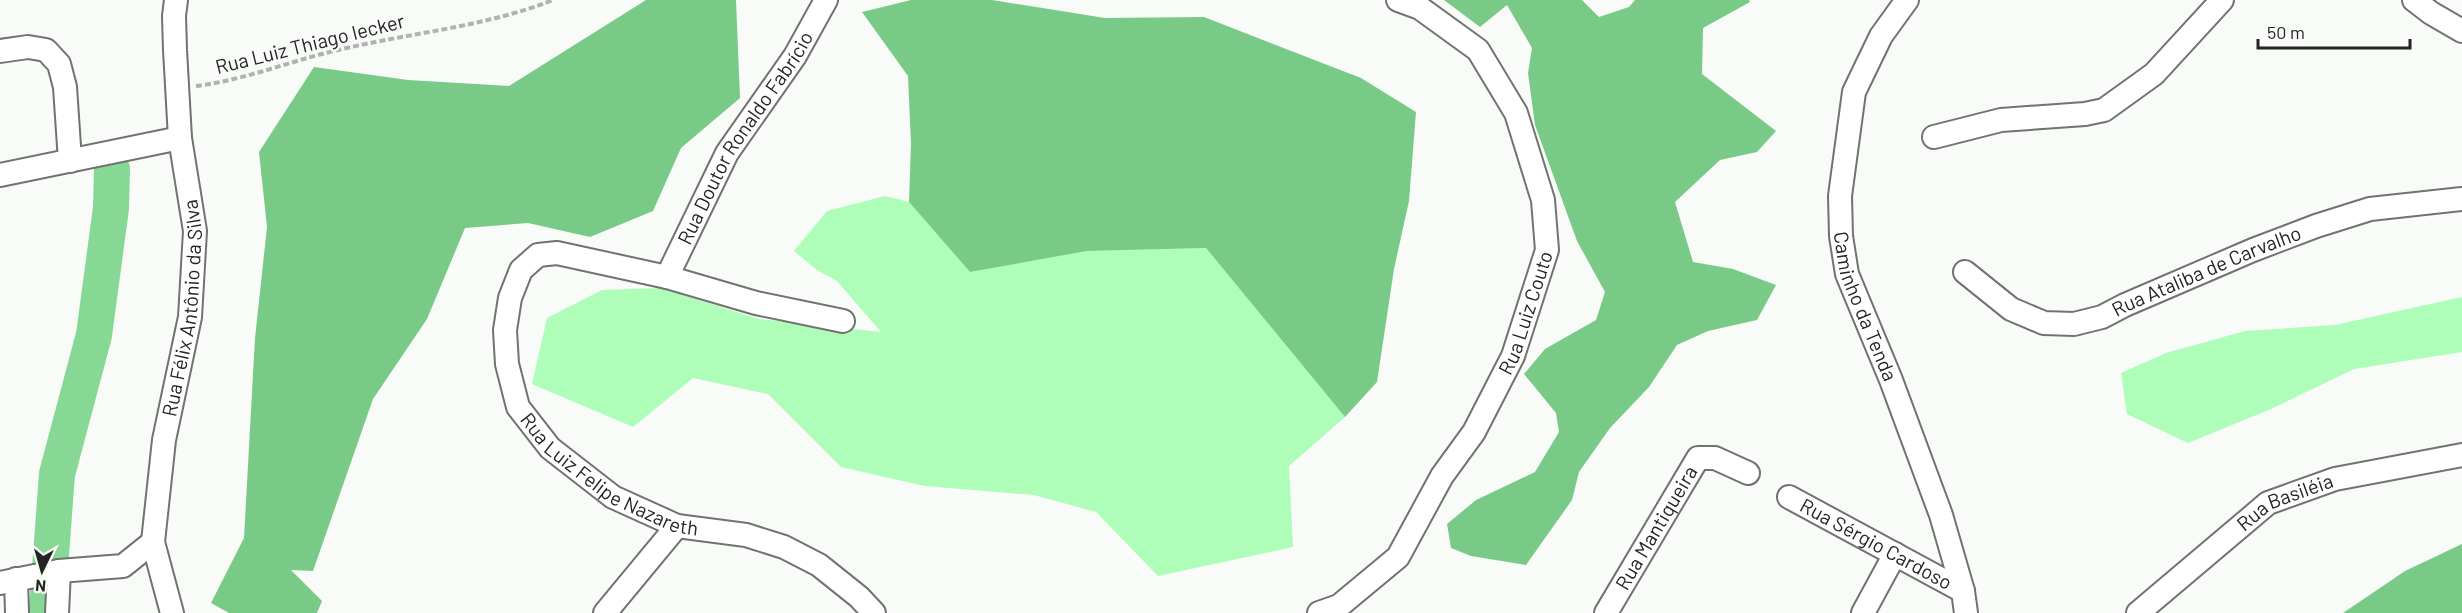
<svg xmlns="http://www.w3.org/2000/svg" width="2462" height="613" font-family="Barlow,sans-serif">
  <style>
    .green { fill: #aefdb9 }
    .forest { fill: #7aca87 }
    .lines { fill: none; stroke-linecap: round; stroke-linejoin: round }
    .river { stroke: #87d894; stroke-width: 36 }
    .minor-casing { stroke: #707370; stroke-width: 26 }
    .path { stroke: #b1b3b1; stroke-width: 4; stroke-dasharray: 6 3; stroke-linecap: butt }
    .minor { stroke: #fff; stroke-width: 22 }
    .labels { text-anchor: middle; stroke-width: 5; stroke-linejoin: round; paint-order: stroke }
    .street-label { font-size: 20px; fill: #232423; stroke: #f8fbf8 }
  </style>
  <rect width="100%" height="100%" fill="#f8fbf8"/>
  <g class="green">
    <path d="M885,196l24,6 61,70 117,-21 119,-3 139,169 -56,49 4,81 -135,29 -62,-64 -62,-17 -109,-9 -84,-19 -73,-73 -75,-16 -60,49 -101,-43 15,-66 55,-28 58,-2 99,31 122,13 -44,-51 -20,-11 -23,-19 33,-40z"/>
    <path d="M2462,297v55l-108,17 -83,40 -83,34 -61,-29 -6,-41 45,-20 79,-22 90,-6z"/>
  </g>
  <g class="forest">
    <path d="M646,0h90l4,98 -59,50 -28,63 -63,26 -62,-14 -63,5 -38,91 -54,80 -60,172 -22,-1 31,31 -5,12h-88l-18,-10 33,-65 11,-200 12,-111 -8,-75 55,-85 94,13 101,6z"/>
    <path d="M911,0h81l113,18 99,-1 157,61 55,34 -7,89 -15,68 -17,113 -32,35 -139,-169 -119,3 -117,21 -61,-70 2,-58 -3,-68 -46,-64z"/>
    <path d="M1444,0h138l17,17 30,-10 6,-7h114l1,2 -47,26 -1,46 74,57 -19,21 -37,8 -45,42 18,60 40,7 43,16 -19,35 -49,11 -31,14 -28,42 -39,41 -31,44 -7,28 -46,65 -55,-9 -20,-8 -4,-24 29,-24 59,-28 24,-40 -3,-19 -32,-39 21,-25 51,-29 9,-28 -28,-51 -42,-116 -7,-52 4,-25 -25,-43 -27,22z"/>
    <path d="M2462,544v69h-119l62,-42z"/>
  </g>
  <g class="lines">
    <path class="river" d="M47,609l10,-135 37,-139 17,-127 1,-39"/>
    <defs>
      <g id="minor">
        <path id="s1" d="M1907,0l-26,36 -27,56 -14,104 1,40 6,38 44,106 50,135 22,76 3,22"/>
        <path d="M2414,0l17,13 31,18"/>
        <path d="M0,51l28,-4 18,3 13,14 6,23 5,74"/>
        <path d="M1934,137l67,-17 84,-6 19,-4 50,-36 68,-74"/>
        <path d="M0,175l180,-37"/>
        <path id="s2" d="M1965,272l46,37 33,14 30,1 28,-7 23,-12 128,-55 63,-24 54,-17 92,-10"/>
        <path id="s3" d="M667,277l60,-124 68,-97 31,-56"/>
        <path id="s4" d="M843,321l-87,-18 -89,-26 -110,-24 -19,2 -17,15 -11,28 -5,32 2,34 11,43 32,41 63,49 64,29 69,9 38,12 35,18 40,32 15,16"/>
        <path id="s5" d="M1789,497l174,94"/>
        <path d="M16,579l1,34"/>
        <path d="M0,583l59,-12 64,-5 30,-24"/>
        <path d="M57,613l2,-42"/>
        <path id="s6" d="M172,613l-19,-71 11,-102 26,-123 5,-86 -15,-93 -5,-88 -1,-34 2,-16"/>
        <path d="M605,613l72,-87"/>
        <path id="s7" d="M1319,613l20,-7 59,-49 44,-81 32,-44 39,-76 34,-106 -4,-50 -27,-87 -38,-63 -58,-42 -22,-8"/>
        <path id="s8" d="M1606,613l92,-155h17l33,15"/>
        <path d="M1863,613l32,-59"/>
        <path id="s9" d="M2138,613l130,-110 67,-24 127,-24"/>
      </g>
    </defs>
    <use href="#minor" class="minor-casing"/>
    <path class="path" d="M196,86c49,-6 94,-25 142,-36 71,-17 147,-23 215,-50"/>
    <use href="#minor" class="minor"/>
  </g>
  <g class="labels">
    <g class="street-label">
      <text transform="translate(310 44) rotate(-14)" y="7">Rua Luiz Thiago Iecker</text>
      <text dy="7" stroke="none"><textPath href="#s3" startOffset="160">Rua Doutor Ronaldo Fabrício</textPath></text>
      <text dy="7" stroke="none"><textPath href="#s2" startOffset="268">Rua Ataliba de Carvalho</textPath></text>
      <text dy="7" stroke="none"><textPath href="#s1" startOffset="326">Caminho da Tenda</textPath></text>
      <text dy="7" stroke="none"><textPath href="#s6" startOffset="310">Rua Félix Antônio da Silva</textPath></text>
      <text dy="7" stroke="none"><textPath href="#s7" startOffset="375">Rua Luiz Couto</textPath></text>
      <text dy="7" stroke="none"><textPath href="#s4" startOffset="594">Rua Luiz Felipe Nazareth</textPath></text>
      <text dy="7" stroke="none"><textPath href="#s9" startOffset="186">Rua Basiléia</textPath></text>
      <text dy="7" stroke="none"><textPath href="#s8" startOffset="99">Rua Mantiqueira</textPath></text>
      <text dy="7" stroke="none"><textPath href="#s5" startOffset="99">Rua Sérgio Cardoso</textPath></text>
    </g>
  </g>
  <g transform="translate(42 571) rotate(185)" stroke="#f8fbf8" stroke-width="4.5" paint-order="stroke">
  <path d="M0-4.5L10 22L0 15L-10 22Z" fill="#232423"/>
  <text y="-9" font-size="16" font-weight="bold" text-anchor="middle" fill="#232423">N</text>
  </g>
  <path d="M2258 39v9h152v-9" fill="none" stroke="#232423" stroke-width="3"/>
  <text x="2267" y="39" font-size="18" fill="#232423" stroke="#f8fbf8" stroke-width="4.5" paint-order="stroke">50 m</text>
</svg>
